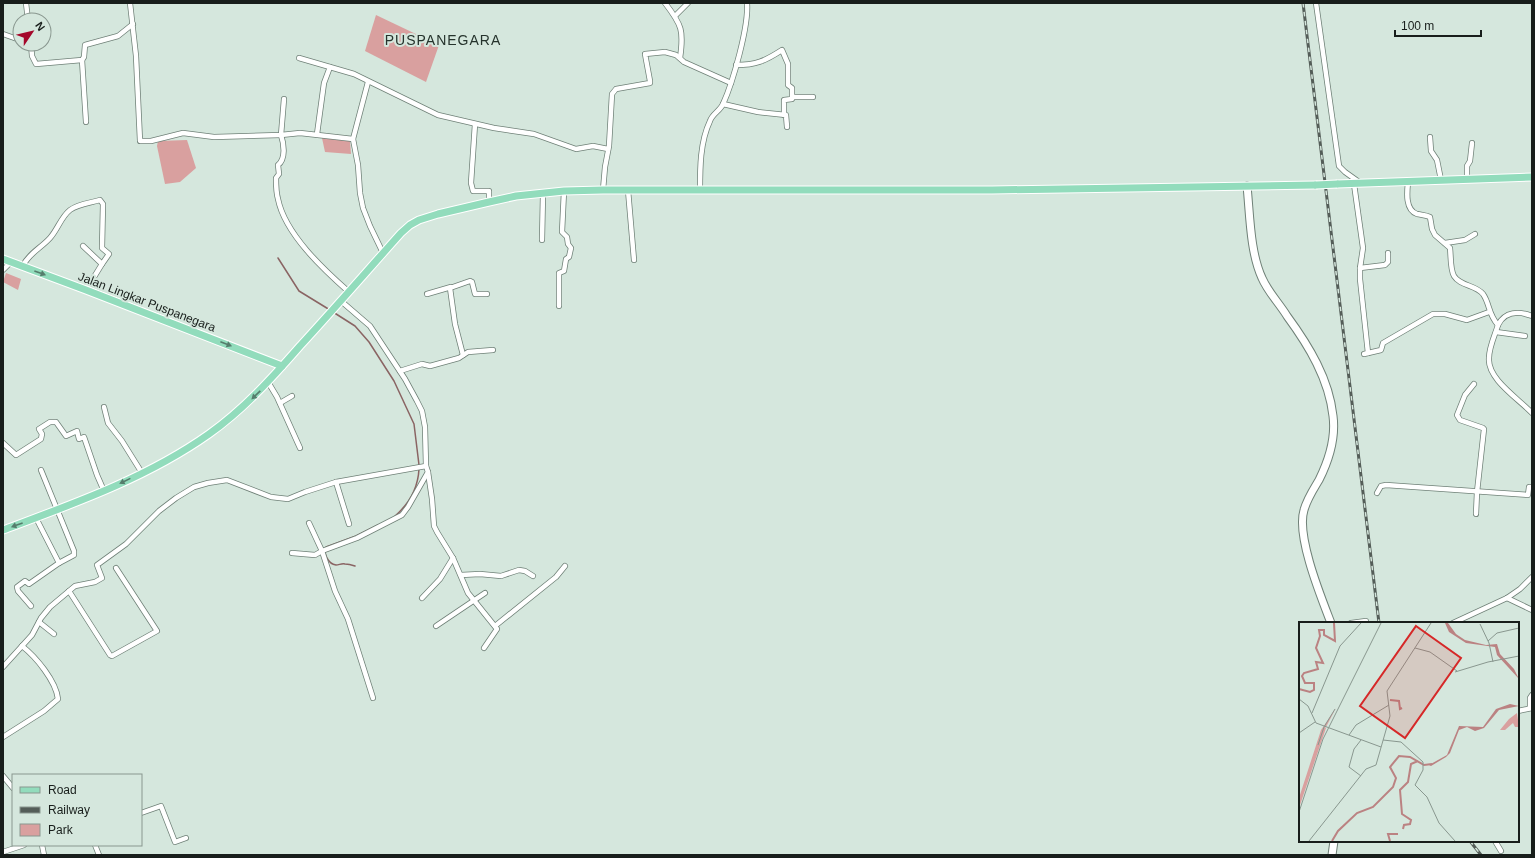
<svg xmlns="http://www.w3.org/2000/svg" width="1535" height="858" font-family="Arial,sans-serif">
  <style>
    .park { fill: #d9a09f }
    .lines { fill: none; stroke-linecap: round; stroke-linejoin: round }
    .stream { stroke: #8a6463; stroke-width: 1.5 }
    .street-casing { stroke: #6f8077; stroke-width: 6 }
    .secondary-casing { stroke: #6f8077; stroke-width: 9 }
    .primary-casing { stroke: #fff; stroke-width: 9 }
    .street { stroke: #fff; stroke-width: 4.5 }
    .secondary { stroke: #fff; stroke-width: 7 }
    .primary { stroke: #92dcbc; stroke-width: 7 }
    .rail-casing { stroke: #545d58; stroke-width: 3 }
    .rail { stroke: #d5e7dd; stroke-width: 1.5; stroke-dasharray: 4.5; stroke-linecap: butt }
    .primary-bridge-casing { stroke: #fff; stroke-width: 9; stroke-linecap: butt }
    .primary-bridge { stroke: #92dcbc; stroke-width: 7 }
    .oneway { fill: #557d6c }
    .labels { text-anchor: middle; stroke-width: 4; stroke-linejoin: round; paint-order: stroke }
    .street-label { font-size: 12px; fill: #181e1b; stroke: #d5e7dd }
    .quarter-label { font-size: 14px; letter-spacing: 1px; fill: #25332c; stroke: #d5e7dd }
    .inset-river { fill: none; stroke: #bb8282; stroke-width: 2 }
    .inset-road { fill: none; stroke: #89978f; stroke-width: 1 }
    .view { fill: #d62828; fill-opacity: 0.15; stroke: #d62828; stroke-width: 2 }
    .inset-edge { fill: none; stroke: #181e1b; stroke-width: 2 }
  </style>
  <rect width="100%" height="100%" fill="#d5e7dd"/>
  <g class="park">
    <path d="M376,15l63,30 -13,37 -61,-31z"/>
    <path d="M322,138l28,3 1,13 -26,-2z"/>
    <path d="M187,140l9,28 -16,14 -15,2 -8,-38 1,-5z"/>
    <path d="M6,273l15,6 -3,11 -15,-8z"/>
  </g>
  <g class="lines">
    <g class="stream">
      <path d="M278,258l21,33 31,19"/>
      <path d="M333,312l22,14 14,16 25,39 20,43 5,41"/>
      <path d="M394,517c14,-12 24,-29 25,-48"/>
      <path d="M355,566c-3,-1 -7,-2 -10,-2 -3,-1 -6,1 -9,1 -8,-1 -13,-12 -10,-18l30,-11 22,-11"/>
    </g>
    <defs>
      <g id="street">
        <path d="M26,3l2,17"/>
        <path d="M130,3l6,53 4,85h11l32,-8 31,4 67,-2 19,-2 53,6"/>
        <path d="M665,3c17,22 19,28 15,55"/>
        <path d="M1316,3l23,163 6,6 14,10"/>
        <path d="M675,16l13,-13"/>
        <path d="M3,34l17,6"/>
        <path d="M31,44l1,12 4,8 46,-4 2,-3 1,-12 33,-9 15,-12"/>
        <path d="M299,58l55,16 84,41 56,13 40,6 42,15 17,-3 15,3"/>
        <path d="M82,60l4,62"/>
        <path d="M736,65c20,0 29,-4 46,-15l6,14v21l4,3v11l-8,1v15"/>
        <path d="M368,82l-15,57 5,26 2,28 3,15 7,18 13,27"/>
        <path d="M793,97h20"/>
        <path d="M284,99l-3,36c3,9 5,24 -3,30l1,9 -3,4c0,7 0,14 2,21 7,35 46,71 71,93"/>
        <path d="M723,104l35,8 28,3 1,12"/>
        <path d="M475,124l-4,59 2,8h16v11"/>
        <path d="M317,134l7,-51 6,-16"/>
        <path d="M1430,137l1,14 6,9 4,20"/>
        <path d="M1467,179v-13l3,-5 2,-18"/>
        <path d="M1408,182c-1,10 -3,28 9,32 5,1 9,1 13,3l2,12 3,6 15,13c1,8 0,21 4,28 6,10 22,9 29,18 7,10 5,20 15,31 -3,10 -9,22 -9,33 -2,21 30,41 43,55"/>
        <path d="M1354,184l9,64 -3,20v11l8,74"/>
        <path d="M603,190l2,-23 4,-21 3,-52 4,-5 34,-6v-2l-5,-27 20,-2 11,3 8,7 47,21"/>
        <path d="M628,190l6,70"/>
        <path d="M700,191c0,-23 0,-49 10,-70 2,-7 10,-10 13,-17 10,-22 26,-78 24,-101"/>
        <path d="M542,240l1,-46"/>
        <path d="M1445,243l20,-3 10,-6"/>
        <path d="M83,246l19,18 -16,26"/>
        <path d="M22,267c8,-15 18,-18 28,-29 8,-9 11,-21 20,-28 8,-6 20,-7 30,-10l3,4 -1,44 7,6 -7,10"/>
        <path d="M1360,268l25,-3 3,-3v-9"/>
        <path d="M3,270l7,-7"/>
        <path d="M427,294l24,-7"/>
        <path d="M559,306v-33l5,-2 2,-12 3,-2 2,-9 -3,-4 -1,-7 -5,-5 2,-41"/>
        <path d="M1498,325c7,-14 21,-14 34,-9"/>
        <path d="M1496,332l29,4"/>
        <path d="M1364,354l17,-4 2,-7 50,-29h12l22,6 22,-8"/>
        <path d="M463,355l-8,-31 -5,-36 20,-7 2,1 3,12h12"/>
        <path d="M400,371l22,-7 8,2 29,-8 9,-6 25,-2"/>
        <path d="M268,382l9,15 23,51"/>
        <path d="M1474,384l-9,11 -8,20 3,5 23,8 1,1 -7,63 -1,22"/>
        <path d="M280,403l12,-7"/>
        <path d="M104,407l4,16 14,18 20,32"/>
        <path d="M3,443l13,12 25,-16 1,-5 -3,-5 11,-7h6l10,14 11,-5 2,8 5,-2 13,38 7,16"/>
        <path d="M428,472l4,27 2,27 3,6 16,26 15,35 29,36 -13,19"/>
        <path d="M336,482l13,42"/>
        <path d="M1377,493l4,-7 5,-1 142,10 1,-8h3"/>
        <path d="M36,518l23,45"/>
        <path d="M309,523l13,28 13,40 13,28 25,79"/>
        <path d="M292,553l23,2 7,-4 35,-13 45,-23 6,-8 20,-35 -2,-6 -1,-39 -3,-16 -5,-10 -12,-22 -35,-53 -29,-25"/>
        <path d="M461,575l19,-1 21,2 18,-6 6,1 8,5"/>
        <path d="M69,591l41,64 2,1 45,-25 -41,-63"/>
        <path d="M422,598l18,-19 13,-21"/>
        <path d="M1507,598l25,12"/>
        <path d="M31,606l-13,-15 -1,-4 8,-6 4,3 30,-21 15,-8v-4l-33,-81"/>
        <path d="M39,622l15,12"/>
        <path d="M1351,623l15,-2"/>
        <path d="M1453,623l54,-25 13,-9 12,-12"/>
        <path d="M436,626l49,-33"/>
        <path d="M495,626l61,-49 9,-11"/>
        <path d="M3,667l29,-32 9,-17 9,-11 25,-21 20,-4 7,-4 -5,-13 29,-21 33,-33 17,-13 18,-11 14,-4 19,-3 44,17 17,2 17,-7 31,-10 90,-16"/>
        <path d="M1530,708v-10l2,-3"/>
        <path d="M1518,711l14,-3"/>
        <path d="M3,737l41,-26 14,-12c-2,-18 -22,-42 -36,-53"/>
        <path d="M3,776l10,12"/>
        <path d="M141,813l20,-7 14,36 11,-4"/>
        <path d="M1495,841l6,10"/>
        <path d="M42,845l2,10"/>
        <path d="M95,845l4,10"/>
        <path d="M3,852l21,-7"/>
      </g>
      <g id="secondary">
        <path d="M1247,186c3,29 3,66 15,92 6,14 17,25 25,38 22,30 42,63 46,100 3,23 -4,44 -14,64 -6,10 -12,19 -15,30 -8,26 17,87 27,113"/>
        <path d="M1332,855l2,-14"/>
      </g>
      <g id="primary">
        <path d="M1337,184l195,-7"/>
        <path d="M3,259l83,31 196,76"/>
        <path d="M3,530c70,-26 144,-52 206,-96 35,-25 63,-56 91,-88 34,-37 67,-75 101,-113l9,-8 9,-5 19,-6 51,-12 27,-6 48,-5 39,-1h389l324,-5"/>
      </g>
    </defs>
    <use href="#street" class="street-casing"/>
    <use href="#secondary" class="secondary-casing"/>
    <use href="#primary" class="primary-casing"/>
    <use href="#street" class="street"/>
    <use href="#secondary" class="secondary"/>
    <use href="#primary" class="primary"/>
    <defs>
      <g id="rail">
        <path d="M1303,3l76,620"/>
        <path d="M1470,841l11,14"/>
      </g>
    </defs>
    <use href="#rail" class="rail-casing"/>
    <use href="#rail" class="rail"/>
    <defs>
      <path id="primary-bridge" d="M1316,185l21,-1"/>
    </defs>
    <use href="#primary-bridge" class="primary-bridge-casing"/>
    <use href="#primary-bridge" class="primary-bridge"/>
  </g>
  <defs><path id="oneway-solid" d="M-6-.8H1V-3.2L6.5 0L1 3.2V.8H-6Z"/></defs>
  <g class="oneway">
    <use href="#oneway-solid" transform="translate(40 273) rotate(20)"/>
    <use href="#oneway-solid" transform="translate(226 344) rotate(21)"/>
    <use href="#oneway-solid" transform="translate(256 395) rotate(136)"/>
    <use href="#oneway-solid" transform="translate(125 481) rotate(154)"/>
    <use href="#oneway-solid" transform="translate(17 525) rotate(160)"/>
  </g>
  <g class="labels">
    <g class="street-label">
      <text transform="translate(147 302) rotate(21)" y="4">Jalan Lingkar Puspanegara</text>
    </g>
    <g class="quarter-label">
      <text x="443" y="45">PUSPANEGARA</text>
    </g>
  </g>
  <g transform="translate(1299 622)">
    <rect width="220" height="220" fill="#d5e7dd"/>
    <path d="M37,86l-10,19 -2,-1 2,2 -27,80v-10l22,-68z" fill="#d9a09f"/>
    <path d="M218,91l2,14h-4l-2,-4 -8,7h-5l9,-11z" fill="#d9a09f"/>
    <path d="M146,1h3l8,11 9,6 21,5 11,-1 3,10 14,15 5,10 -22,-24 -2,-8 -29,-4 -17,-11zM211,82l9,2 -20,4 -15,18 -9,3 -8,-4 -8,3 -9,23 -4,4 -15,9 -2,-1 18,-10 12,-29 24,1 13,-18z" fill="#bb8282"/>
    <path class="inset-river" d="M0,67l11,3 4,-2v-7h-9l-3,-7 2,-3 14,-4 -2,-7 7,1 -7,-15 4,-12 -1,-6h5v5l11,6 -1,-18M91,78l9,1 1,8 2,-1M104,207l1,-4 6,-1 1,-4 -9,-6 -2,-24 8,-8 3,-18 7,-3M33,219l6,-10 19,-18 16,-6 20,-20 3,-9 -6,-11 9,-11 11,1 14,8 8,-1M91,219l-2,-7h10"/>
    <path class="inset-road" d="M181,2l9,19 4,19M189,19l9,-8 22,-5M116,26l15,4 27,19M156,50l33,-10 31,-6M0,77l9,7 8,17 65,24M13,91l28,-67 21,-23M0,111l16,-11M50,113l7,-10 33,-20M84,118l18,2 22,20v8l-8,15 12,12 12,26 16,18M19,123l6,-18 11,-18M62,154l-12,-9 5,-18 7,-9M0,190l24,-73 58,-116M10,219l57,-72 10,-4 14,-49 -3,-25 44,-68"/>
    <path class="view" d="M117,4l45,32 -56,80 -45,-32z"/>
    <rect width="220" height="220" class="inset-edge"/>
  </g>
  <rect width="1535" height="858" fill="none" stroke="#181e1b" stroke-width="8"/>
  <rect x="12" y="774" width="130" height="72" fill="#d5e7dd" stroke="#89978f"/>
  <rect x="20" y="787" width="20" height="6" fill="#92dcbc" stroke="#89978f"/>
  <text x="48" y="794" font-size="12" fill="#181e1b">Road</text>
  <rect x="20" y="807" width="20" height="6" fill="#545d58" stroke="#89978f"/>
  <text x="48" y="814" font-size="12" fill="#181e1b">Railway</text>
  <rect x="20" y="824" width="20" height="12" fill="#d9a09f" stroke="#89978f"/>
  <text x="48" y="834" font-size="12" fill="#181e1b">Park</text>
  <g transform="translate(32 32) rotate(55)"><circle r="19" fill="#d5e7dd" stroke="#89978f"/>
  <path d="M0-3L7 15L0 10L-7 15Z" fill="#a4082b"/>
  <text y="-6" font-size="11" font-weight="bold" text-anchor="middle" fill="#181e1b">N</text>
  </g>
  <path d="M1395 30v6h86v-6" fill="none" stroke="#181e1b" stroke-width="2"/>
  <text x="1401" y="30" font-size="12" fill="#181e1b" stroke="#d5e7dd" stroke-width="3" paint-order="stroke">100 m</text>
</svg>
